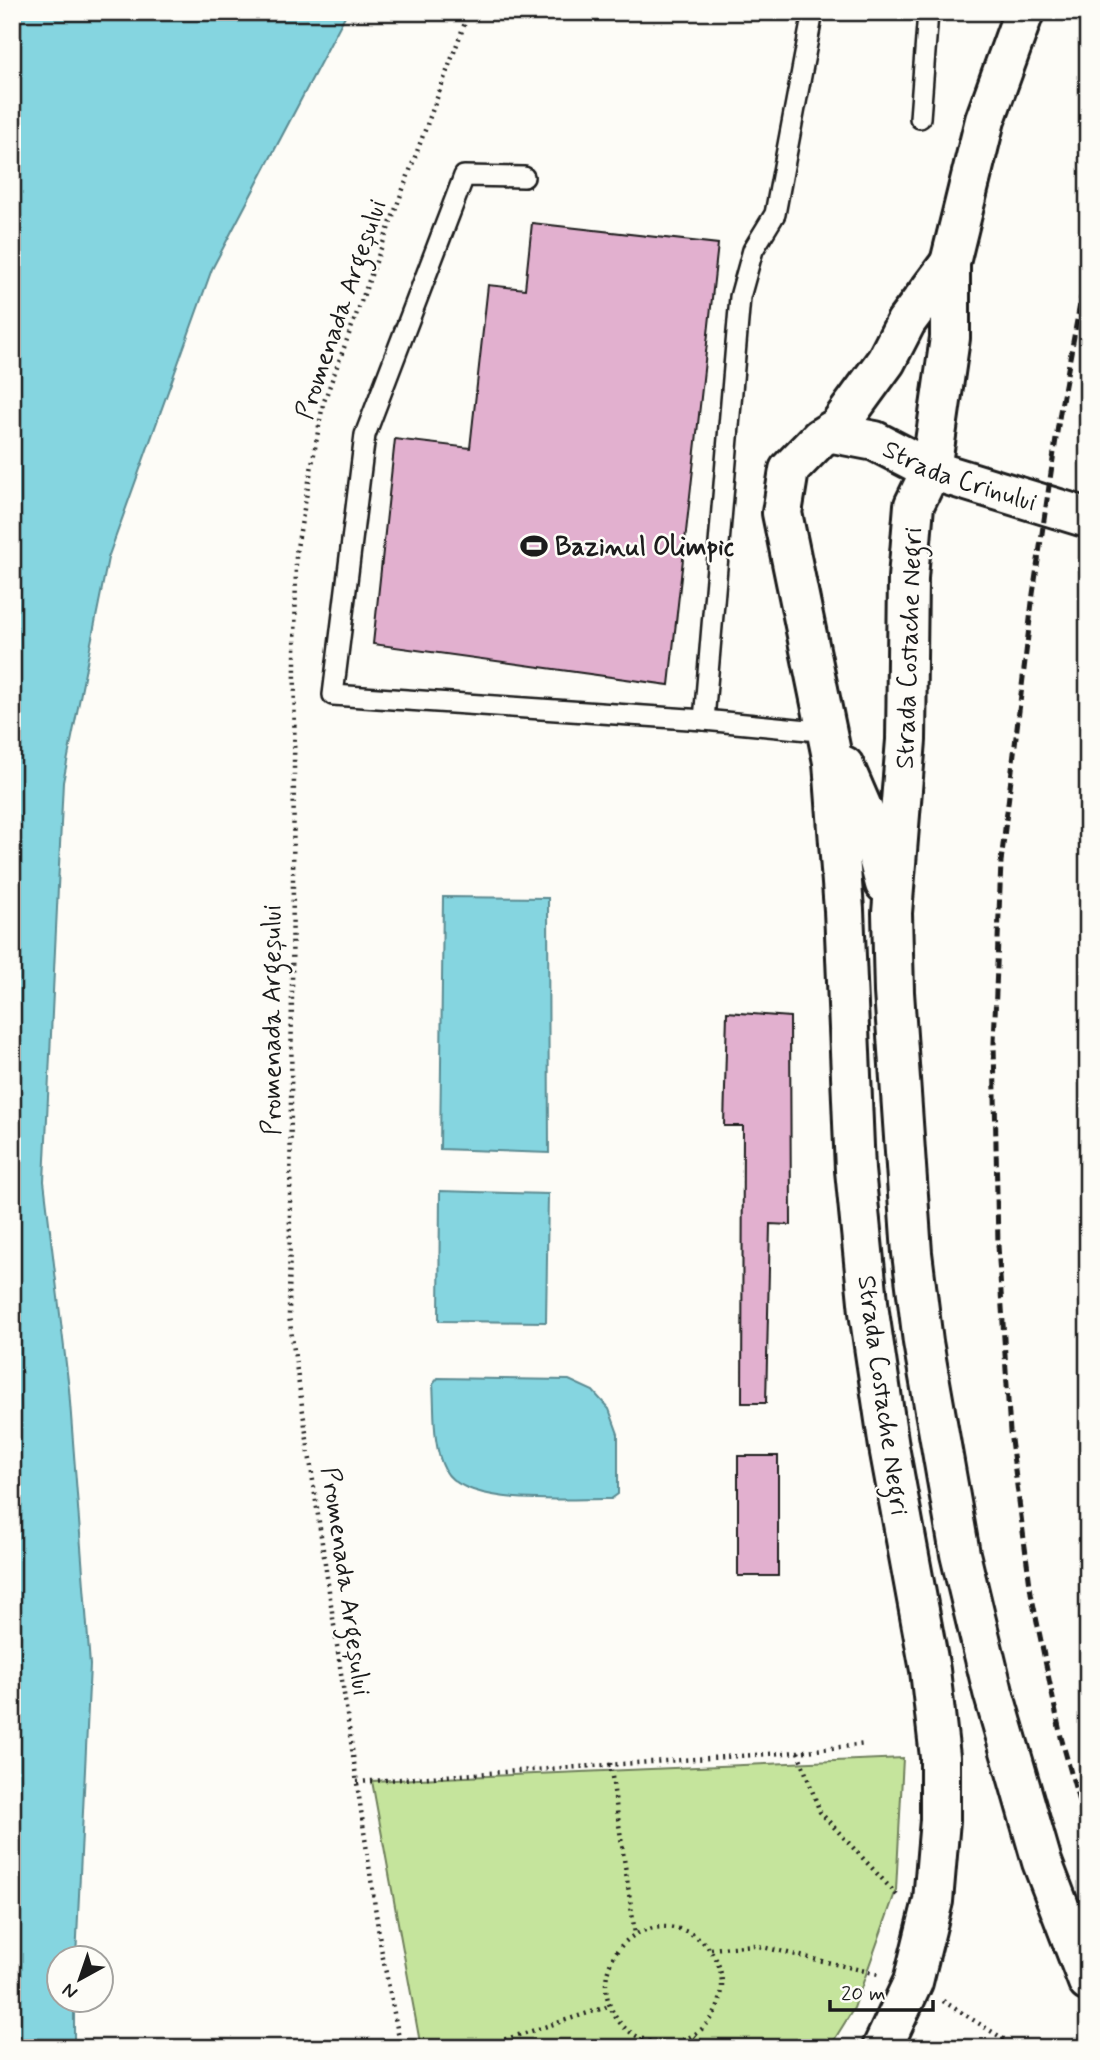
<svg xmlns="http://www.w3.org/2000/svg" width="1100" height="2060" font-family="Mynerve,sans-serif">
  <style>
    .green { fill: #c5e49c; stroke: #70805c; stroke-width: 2 }
    .water { fill: #85d5e0; stroke: #5b8b92; stroke-width: 2 }
    .building { fill: #e2b0cf; stroke: #1c1c1c; stroke-width: 2 }
    .lines { fill: none; stroke-linecap: round; stroke-linejoin: round }
    .lane-casing { stroke: #1c1c1c; stroke-width: 24 }
    .secondary-casing { stroke: #1c1c1c; stroke-width: 44 }
    .path { stroke: #1c1c1c; stroke-width: 4.5; stroke-dasharray: 2 5; stroke-linecap: butt }
    .lane { stroke: #fdfcf7; stroke-width: 19 }
    .secondary { stroke: #fdfcf7; stroke-width: 38 }
    .rail { stroke: #1c1c1c; stroke-width: 5; stroke-dasharray: 10 5; stroke-linecap: butt }
    .labels { text-anchor: middle; stroke-width: 5; stroke-linejoin: round; paint-order: stroke }
    .street-label { font-size: 26px; fill: #1c1c1c; stroke: #fdfcf7 }
    .poi-label { font-size: 26px; font-weight: bold; fill: #1c1c1c; stroke: #fdfcf7; text-anchor: start }
  </style>
  <rect width="100%" height="100%" fill="#fdfcf7"/>
  <filter id="ink" filterUnits="userSpaceOnUse"><feTurbulence type="fractalNoise" baseFrequency=".0143" numOctaves="2"/><feDisplacementMap in="SourceGraphic" scale="14" xChannelSelector="R" yChannelSelector="G"/><feConvolveMatrix kernelMatrix="1 2 1 2 8 2 1 2 1" color-interpolation-filters="sRGB"/></filter>
  <g filter="url(#ink)">
    <path class="green" d="M903,1758l-7,132 -42,118 -25,40h-408l-49,-267z"/>
    <g class="water">
      <path d="M12,12h335l-135,257 -104,289 -45,224 -19,399 25,208 21,276 -14,293h-16v42l14,1v47h-62z"/>
      <path d="M443,897l105,1 1,255 -109,-4z"/>
      <path d="M440,1191l108,3 -2,128 -107,-1z"/>
      <path d="M438,1378l131,2 24,11 16,18 9,25v60l-7,5c-38,-1 -146,9 -166,-29 -13,-24 -10,-59 -12,-86z"/>
    </g>
    <g class="building">
      <path d="M532,223l186,21 -49,441 -296,-41 22,-205 75,9 18,-163 37,4z"/>
      <path d="M727,1012l63,5 1,208 -21,-1 -4,179h-24l1,-277h-19z"/>
      <rect x="738" y="1456" width="40" height="120"/>
    </g>
    <g class="lines">
      <defs>
        <g id="lane">
          <path d="M920,118l8,-106"/>
          <path d="M524,177l-60,-1 -99,259 -32,260 371,25 125,12"/>
          <path d="M704,720l36,-423 13,-47 22,-36 38,-202"/>
        </g>
        <g id="secondary">
          <path d="M1024,12l-39,108 -35,143v75l-19,132 -17,35 -6,73 -2,162 -14,173 2,79 18,261 11,89 37,212 33,138 49,170 46,120"/>
          <path id="s1" d="M833,433l42,8 56,29 157,48"/>
          <path d="M844,766l25,58 16,60"/>
          <path d="M882,2048l31,-66 20,-81 7,-81v-63l-10,-87 -41,-223 -20,-135 -14,-142 -11,-260 -11,-148 -51,-249 7,-43 31,-32 18,-11 48,-66 20,-39 44,-59"/>
        </g>
      </defs>
      <use href="#lane" class="lane-casing"/>
      <use href="#secondary" class="secondary-casing"/>
      <g class="path">
        <path d="M798,1752l22,60 77,83"/>
        <path d="M610,1763l25,171"/>
        <path d="M357,1782l441,-30 68,-8"/>
        <circle cx="664" cy="1985" r="58"/>
        <path d="M711,1949l43,-4 124,29"/>
        <path d="M943,2001l75,47"/>
        <path d="M694,2036l15,12"/>
        <path d="M401,2048l-20,-100 -92,-632 7,-763 27,-149 146,-392"/>
        <path d="M478,2048l132,-42"/>
      </g>
      <use href="#lane" class="lane"/>
      <use href="#secondary" class="secondary"/>
      <path class="rail" d="M1088,261l-28,151 -27,182 -32,268 -7,181 4,202 12,187 21,161 30,144 27,97"/>
    </g>
  </g>
  <defs>
    <symbol id="stadium-bare" viewBox="-9 -9 18 18"><path d="M0-5a6.5 5 0 1 0 0 10a6.5 5 0 1 0 0-10ZM-3.5-1.8h7v3.6h-7Z" fill="#1c1c1c" stroke="#fdfcf7" stroke-width="2.5" paint-order="stroke"/></symbol>
  </defs>
  <g fill-rule="evenodd">
    <use href="#stadium-bare" x="515" y="527" width="38" height="38"/>
  </g>
  <g class="labels">
    <g class="street-label">
      <text transform="translate(340 309) rotate(-71)" y="9">Promenada Argeșului</text>
      <text dy="9" stroke="none"><textPath href="#s1" startOffset="135">Strada Crinului</textPath></text>
      <text transform="translate(908 648) rotate(-88)" y="9">Strada Costache Negri</text>
      <text transform="translate(271 1020) rotate(-90)" y="9">Promenada Argeșului</text>
      <text transform="translate(884 1395) rotate(82)" y="9">Strada Costache Negri</text>
      <text transform="translate(347 1581) rotate(82)" y="9">Promenada Argeșului</text>
    </g>
    <g class="poi-label">
      <text x="555" y="555">Bazinul Olimpic</text>
    </g>
  </g>
  <rect width="1100" height="2060" fill="none" stroke="#fdfcf7" stroke-width="42"/>
  <rect x="21" y="21" width="1058" height="2018" fill="none" stroke="#1c1c1c" stroke-width="2.5" filter="url(#ink)"/>
  <g transform="translate(80 1979) rotate(220)"><circle r="33" fill="#fdfcf7" stroke="#a3a29f" stroke-width="2"/>
  <path d="M0-5L12 26L0 18L-12 26Z" fill="#1c1c1c"/>
  <text y="-10" font-size="19" font-weight="bold" text-anchor="middle" fill="#1c1c1c">N</text>
  </g>
  <path d="M830 2000v10h103v-10" fill="none" stroke="#1c1c1c" stroke-width="3.5"/>
  <text x="841" y="2000" font-size="21" fill="#1c1c1c" stroke="#fdfcf7" stroke-width="5" paint-order="stroke">20 m</text>
</svg>
